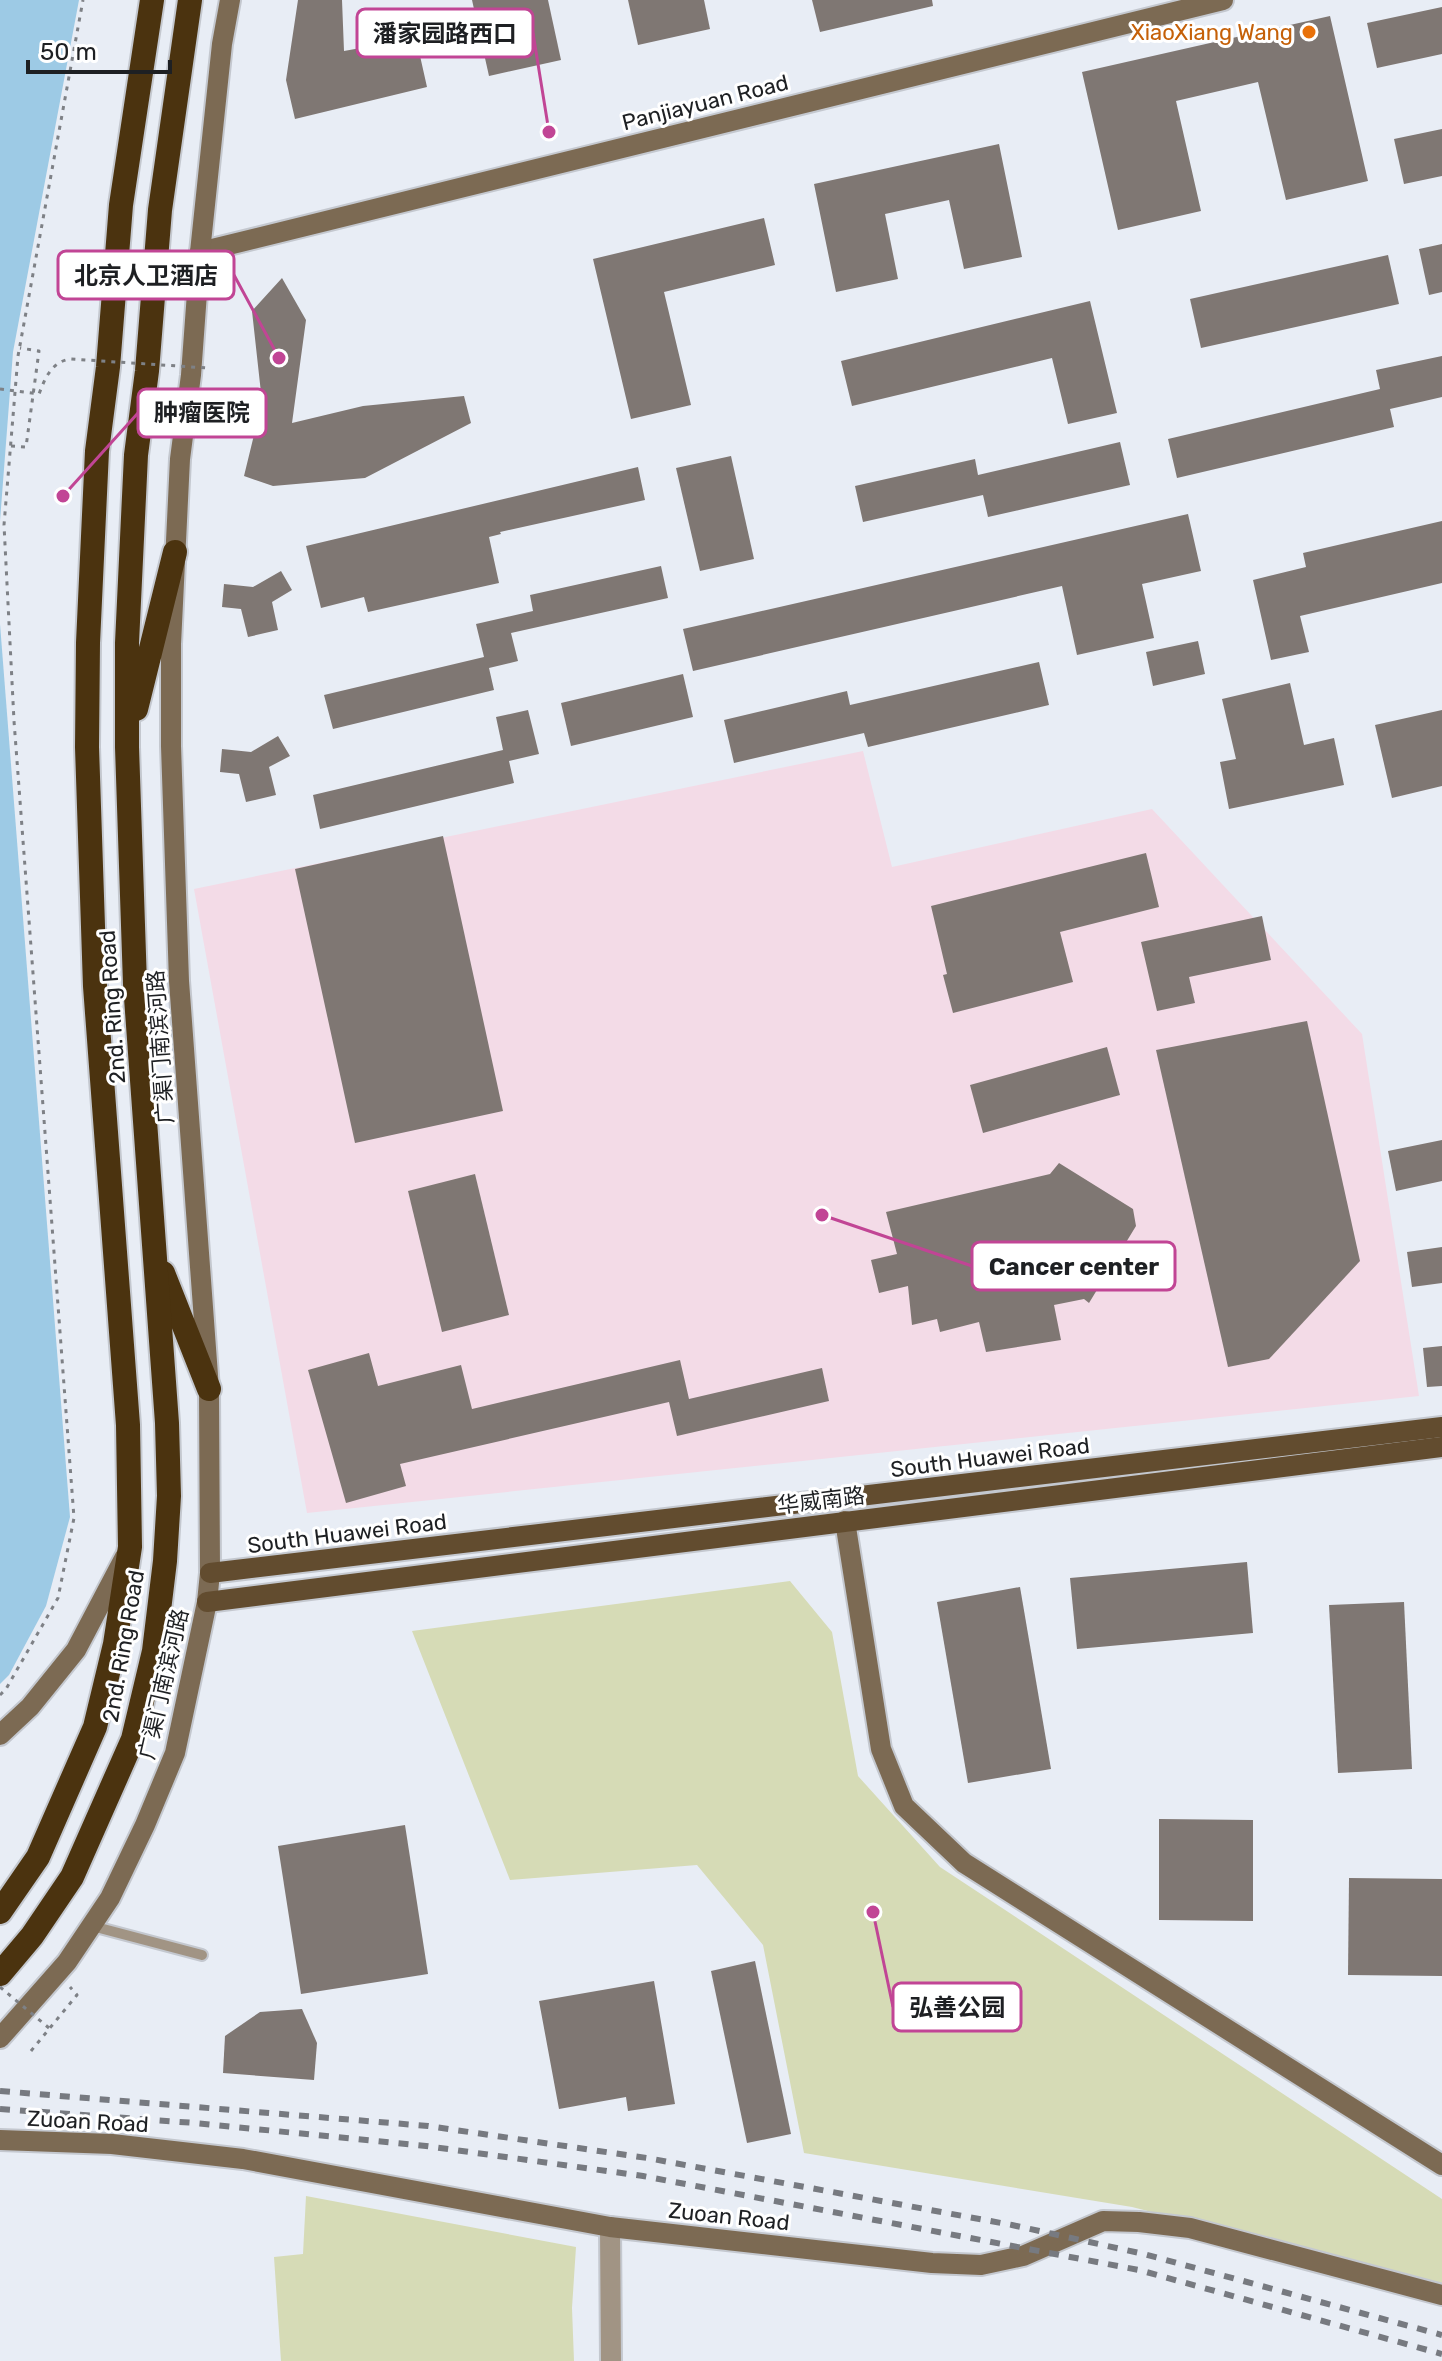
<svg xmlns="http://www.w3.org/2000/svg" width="1442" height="2361" font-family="Rubik,'Noto Sans SC',sans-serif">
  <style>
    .medical { fill: #f3dbe7 }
    .green { fill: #d6dbb6 }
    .water { fill: #9dcae5 }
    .building { fill: #7f7773 }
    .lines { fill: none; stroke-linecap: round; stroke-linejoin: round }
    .lane-casing { stroke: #c4c8cf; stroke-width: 14 }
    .street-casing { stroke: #c4c8cf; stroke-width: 24 }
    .secondary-casing { stroke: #c4c8cf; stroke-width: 24 }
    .primary-casing { stroke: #c4c8cf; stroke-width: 24 }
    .highway-casing { stroke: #c4c8cf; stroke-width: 28 }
    .path { stroke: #7e8186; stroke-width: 3; stroke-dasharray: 4 6; stroke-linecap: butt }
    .lane { stroke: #a19484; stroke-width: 10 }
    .street { stroke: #a19484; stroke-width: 20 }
    .secondary { stroke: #7c6a53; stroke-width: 20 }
    .primary { stroke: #624c2f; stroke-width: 20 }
    .highway { stroke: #4b330f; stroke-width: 24 }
    .rail { stroke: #777a80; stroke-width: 6; stroke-dasharray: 10 10; stroke-linecap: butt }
    .path-bridge { stroke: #7e8186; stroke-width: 3; stroke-dasharray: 4 6; stroke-linecap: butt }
    .food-dot { fill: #e8710a; stroke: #fff; stroke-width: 3 }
    .labels { text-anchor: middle; stroke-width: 6; stroke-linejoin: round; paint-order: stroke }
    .food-label { font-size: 22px; fill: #c56008; stroke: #fff; text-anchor: end }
    .street-label { font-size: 22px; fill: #1e2023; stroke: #fff }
    .leader { fill: none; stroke: #c14595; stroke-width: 3 }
    .callout-dot { fill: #c14595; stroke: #fff; stroke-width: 3 }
    .callout { fill: #fff; stroke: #c14595; stroke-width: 3 }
    .callout-label { font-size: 24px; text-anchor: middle; font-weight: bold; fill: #1e2023 }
  </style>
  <rect width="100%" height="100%" fill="#e8edf5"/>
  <path class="medical" d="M863,751l29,116 260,-58 210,225 57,362 -1112,117 -113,-624z"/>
  <g class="green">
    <path d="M790,1581l42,51 26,144 82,91 502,332v86l-310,-78 -328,-54 -41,-208 -66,-80 -187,15 -98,-249z"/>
    <path d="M306,2196l270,51 -4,61 2,53h-293l-7,-104 29,-3z"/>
  </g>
  <g class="water">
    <path d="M0,0h79l-66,352 -13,169z"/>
    <path d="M0,624l70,893 -24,89 -37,69 -9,9z"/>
  </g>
  <g class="building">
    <path d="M298,0h44l2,51 72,-13 11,49 -132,32 -9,-39z"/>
    <path d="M472,0h76l13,60 -72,16z"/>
    <path d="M628,0h76l6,29 -72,16z"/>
    <path d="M812,0h120l1,6 -113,26z"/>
    <path d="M1442,7v47l-65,14 -10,-45z"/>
    <path d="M1330,16l38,165 -82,19 -28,-118 -82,19 25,110 -83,19 -36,-158z"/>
    <path d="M1442,129v47l-38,8 -10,-45z"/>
    <path d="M999,144l23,113 -58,12 -15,-69 -64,14 13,65 -62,13 -22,-108z"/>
    <path d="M764,218l11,47 -111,27 27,113 -60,14 -38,-160z"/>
    <path d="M1442,244v48l-13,3 -10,-46z"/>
    <path d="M1388,255l11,49 -198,44 -11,-49z"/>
    <path d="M282,278l24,42 -14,103 71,-17 101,-10 7,27 -106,55 -92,8 -29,-10 18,-74 -10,-91z"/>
    <path d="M1090,301l27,112 -49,11 -16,-66 -200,48 -11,-45z"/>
    <path d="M1442,356v41l-52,12 4,18 -217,51 -9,-39 212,-50 -4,-19z"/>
    <path d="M1120,442l10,43 -142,32 -5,-22 -120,27 -8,-36 120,-27 3,16z"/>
    <path d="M731,456l23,103 -54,12 -24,-103z"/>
    <path d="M638,467l7,33 -145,32 1,2 -12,3 10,46 -131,29 -4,-15 -43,11 -15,-62z"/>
    <path d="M1188,514l13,57 -59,13 12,54 -77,17 -15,-69 -369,85 -10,-42z"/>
    <path d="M1442,521v62l-142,33 9,36 -38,8 -18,-80 53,-13 -3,-14z"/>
    <path d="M661,566l7,32 -157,35 7,28 -29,7 5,22 -161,39 -9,-34 160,-38 -8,-33 57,-13 -3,-16z"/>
    <path d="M281,571l11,19 -20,12 6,28 -30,7 -7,-28 -19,-2 2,-23 29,3z"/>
    <path d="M1198,641l7,33 -52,12 -7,-34z"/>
    <path d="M1039,662l10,43 -181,42 -4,-14 -130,30 -10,-43 123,-29 3,14z"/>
    <path d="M683,674l10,43 -122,29 -10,-43z"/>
    <path d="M1290,683l14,62 30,-7 10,47 -115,24 -9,-47 16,-3 -14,-60z"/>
    <path d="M528,710l11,44 -30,7 5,22 -194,46 -7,-34 190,-45 -7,-33z"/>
    <path d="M1442,710v76l-50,12 -17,-73z"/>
    <path d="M278,736l12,20 -21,11 7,28 -30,7 -7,-28 -19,-2 2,-23 29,3z"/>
    <path d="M443,836l60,275 -148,32 -60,-274z"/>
    <path d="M1146,853l13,54 -99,25 13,50 -120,31 -10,-38 4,-1 -16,-68z"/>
    <path d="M1262,916l9,44 -82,17 6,26 -38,8 -16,-69z"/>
    <path d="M1307,1021l53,240 -91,98 -41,8 -72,-317z"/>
    <path d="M1107,1047l13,48 -137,38 -13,-48z"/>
    <path d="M1442,1140v41l-46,10 -8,-40z"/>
    <path d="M1059,1163l74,46 3,17 -47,77 -5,-4 -30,6 7,35 -75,12 -7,-30 -39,10 -3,-13 -25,6 -4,-39 -29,7 -8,-33 26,-6 -11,-42 164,-38z"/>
    <path d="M475,1174l34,141 -67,17 -34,-141z"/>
    <path d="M1442,1247v36l-30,4 -5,-35z"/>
    <path d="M1442,1346v40l-15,1 -4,-39z"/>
    <path d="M369,1353l9,33 83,-21 11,44 208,-49 9,39 133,-31 7,33 -152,35 -8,-34 -269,62 6,22 -60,17 -38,-133z"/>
    <path d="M1247,1562l6,71 -176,16 -7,-71z"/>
    <path d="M1020,1587l31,182 -83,14 -31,-181z"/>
    <path d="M1404,1602l8,167 -74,4 -9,-168z"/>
    <path d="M1159,1819l94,1v101l-94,-1z"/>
    <path d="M405,1825l23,149 -127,20 -23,-148z"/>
    <path d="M1349,1878l93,1v97l-94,-1z"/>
    <path d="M755,1961l36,173 -44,9 -36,-172z"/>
    <path d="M654,1981l21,123 -47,7 -2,-14 -67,12 -20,-108z"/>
    <path d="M302,2009l15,34 -3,37 -91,-7 2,-37 35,-24z"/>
  </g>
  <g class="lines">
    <defs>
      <path id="lane" d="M92,1926l110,29"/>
      <path id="street" d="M610,2227l1,134"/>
      <g id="secondary">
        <path d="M200,252l1023,-252"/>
        <path d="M845,1521l36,228 23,57 60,57 478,302"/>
        <path d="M0,1735l30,-28 46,-57 49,-93"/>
        <path d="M0,2038l67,-76 43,-64 35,-73 30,-72 32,-151 3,-29 -1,-184 -30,-408 -8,-235v-102l9,-185 11,-84 9,-123 22,-208 8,-44"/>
        <path d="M0,2140l112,4 131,15 367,68 322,36 49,2 42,-9 80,-35 36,1 51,6 252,67"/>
      </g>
      <g id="primary">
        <path d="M210,1573l1232,-146"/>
        <path d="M207,1602l1235,-155"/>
      </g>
      <g id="highway">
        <path d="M136,709l39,-157"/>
        <path d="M163,1273l46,116"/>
        <path d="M0,1912l38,-55 57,-130 20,-83 15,-97 -2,-122 -33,-439 -8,-239 1,-104 9,-192 11,-84 13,-162 31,-205"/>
        <path d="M0,1974l32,-38 40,-59 61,-138 21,-88 11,-90 4,-65 -2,-73 -32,-439 -8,-237v-104l9,-188 11,-84 13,-161 30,-210"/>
      </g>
    </defs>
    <use href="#lane" class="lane-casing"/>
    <use href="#street" class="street-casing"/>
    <use href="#secondary" class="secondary-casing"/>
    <use href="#primary" class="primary-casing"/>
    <use href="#highway" class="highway-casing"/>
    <g class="path">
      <path d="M11,446l15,1 13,-96 -19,-3"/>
      <path d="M0,1695l6,-6 52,-91 16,-80 -60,-797 -10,-196 14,-169 65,-356"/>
      <path d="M31,2051l46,-56 -7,-8"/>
    </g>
    <use href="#lane" class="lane"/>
    <use href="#street" class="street"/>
    <use href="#secondary" class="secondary"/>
    <use href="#primary" class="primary"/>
    <use href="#highway" class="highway"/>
    <g class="rail">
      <path d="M0,2091l428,35 219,32 365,67 132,29 298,81"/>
      <path d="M0,2109l195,14 231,23 217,30 496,94 303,84"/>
    </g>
    <g class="path-bridge">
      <path d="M0,389l39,5c6,-16 13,-33 32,-35l137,9"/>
      <path d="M0,1987l49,41"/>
    </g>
  </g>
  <circle class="food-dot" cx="1309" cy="32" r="8"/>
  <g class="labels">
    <g class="food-label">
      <text x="1293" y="40">XiaoXiang Wang</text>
    </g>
    <g class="street-label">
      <text transform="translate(705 102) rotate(-14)" y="8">Panjiayuan Road</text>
      <text transform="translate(112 1007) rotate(-94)" y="8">2nd. Ring Road</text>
      <text transform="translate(160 1047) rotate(-94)" y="8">广渠门南滨河路</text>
      <text transform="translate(990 1457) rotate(-7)" y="8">South Huawei Road</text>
      <text transform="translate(821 1500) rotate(-7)" y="8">华威南路</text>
      <text transform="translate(347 1533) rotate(-7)" y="8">South Huawei Road</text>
      <text transform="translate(123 1646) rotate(-80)" y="8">2nd. Ring Road</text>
      <text transform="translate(163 1684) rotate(-77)" y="8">广渠门南滨河路</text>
      <text transform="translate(88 2121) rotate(3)" y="8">Zuoan Road</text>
      <text transform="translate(729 2216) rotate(6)" y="8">Zuoan Road</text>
    </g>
  </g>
  <path class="leader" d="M549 132L533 33M279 358L234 275M63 496L138 413M822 1215L972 1266M873 1912L893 2007"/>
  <g class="callout-dot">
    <circle cx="549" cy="132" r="8"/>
    <circle cx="279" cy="358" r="8"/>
    <circle cx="63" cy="496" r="8"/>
    <circle cx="822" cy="1215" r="8"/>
    <circle cx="873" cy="1912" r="8"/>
  </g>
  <g class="callout">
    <rect x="357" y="9" width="176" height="48" rx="8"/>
    <rect x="58" y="251" width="176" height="48" rx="8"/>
    <rect x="138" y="389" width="128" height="48" rx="8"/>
    <rect x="972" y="1242" width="203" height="48" rx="8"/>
    <rect x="893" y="1983" width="128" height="48" rx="8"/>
  </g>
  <g class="callout-label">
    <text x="445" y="42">潘家园路西口</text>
    <text x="146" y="284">北京人卫酒店</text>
    <text x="202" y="421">肿瘤医院</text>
    <text x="1074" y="1275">Cancer center</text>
    <text x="957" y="2016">弘善公园</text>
  </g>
  <path d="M28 60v12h142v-12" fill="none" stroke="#1e2023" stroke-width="4"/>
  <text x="40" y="60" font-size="24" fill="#1e2023" stroke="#ffffff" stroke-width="6" paint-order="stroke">50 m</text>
</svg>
